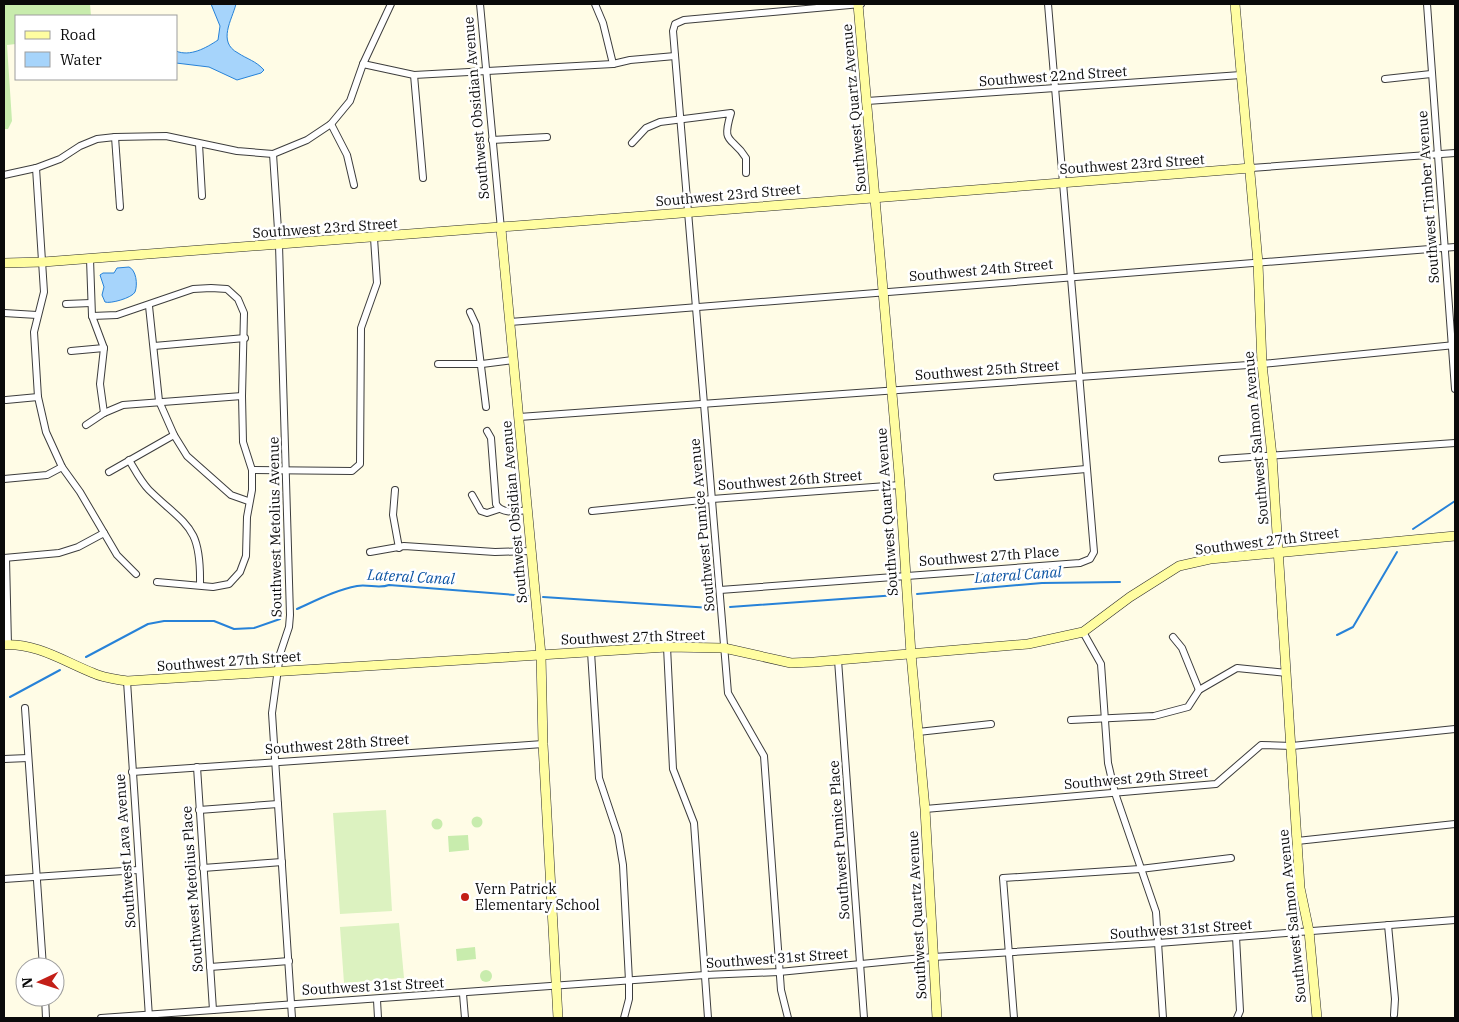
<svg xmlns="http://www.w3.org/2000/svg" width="1459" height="1022" font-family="'IBM Plex Serif',serif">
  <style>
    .green { fill: #c8ecad }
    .pitch { fill: #dcf2c0 }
    .water { fill: #a6d4fb; stroke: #2782d8 }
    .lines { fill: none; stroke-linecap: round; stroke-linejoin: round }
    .stream { stroke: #2782d8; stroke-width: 2 }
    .street-casing { stroke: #3d3d3d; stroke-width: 8 }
    .secondary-casing { stroke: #2c2c2c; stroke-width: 10 }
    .street { stroke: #fff; stroke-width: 6 }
    .secondary { stroke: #fffda1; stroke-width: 9 }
    .poi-dot { fill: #c31f18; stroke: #fff; stroke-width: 2 }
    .labels { text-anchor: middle; stroke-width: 5; stroke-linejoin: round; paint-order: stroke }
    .street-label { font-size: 14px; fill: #0a0a0a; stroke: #fff }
    .poi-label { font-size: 14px; fill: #0a0a0a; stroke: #fff; text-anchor: start }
    .water-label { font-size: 15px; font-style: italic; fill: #0b53a3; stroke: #fff }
  </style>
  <rect width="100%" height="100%" fill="#fffce6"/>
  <g class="green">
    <path d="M4,4h86l1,12h-75v28l-9,1 5,76 -4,8h-4z"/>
    <circle cx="477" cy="822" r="5.5"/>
    <circle cx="437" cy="824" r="5.5"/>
    <path d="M468,835l1,15 -20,2 -1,-16z"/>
    <path d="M475,947l1,12 -19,2 -1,-12z"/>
    <circle cx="486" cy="976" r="6"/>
  </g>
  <g class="pitch">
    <path d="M386,810l6,101 -52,3 -7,-101z"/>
    <path d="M399,923l5,55 -60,5 -4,-56z"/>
  </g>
  <g class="water">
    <path d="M211,4h25c-4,16 -19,38 2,49 9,6 18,8 26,17l-3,3 -24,7 -28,-13 -33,-4v-12c14,6 30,-3 42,-11l2,-14z"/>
    <path d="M129,267c7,3 9,17 6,25 -3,6 -25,12 -30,10l-3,-7 2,-8 -4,-12 3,-2h11l3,-5z"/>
  </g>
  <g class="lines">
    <g class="stream">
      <path d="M1413,529l42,-28"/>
      <path d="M917,594l125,-11 78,-1"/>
      <path d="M543,597l168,11"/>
      <path d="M730,607l167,-12"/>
      <path d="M297,609c20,-9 39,-19 60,-23 11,-2 22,3 32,-1l139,11"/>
      <path d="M1337,635l16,-8 44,-75"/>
      <path d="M86,657l62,-33 16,-3h50l20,8 20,-1 26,-9"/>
      <path d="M10,697l50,-27"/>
    </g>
    <defs>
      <g id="street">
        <path d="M480,4l21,225"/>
        <path d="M595,4l8,19 10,41"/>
        <path d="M1427,4l28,385"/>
        <path d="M363,64l51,11 199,-11 17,-4 45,-4"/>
        <path d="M414,75l9,103"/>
        <path d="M1385,79l46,-5"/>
        <path d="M867,101l374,-26"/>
        <path d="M331,124l16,31 7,30"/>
        <path d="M115,137l5,70"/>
        <path d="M492,140l55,-3"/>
        <path d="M632,143l14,-15 14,-6 71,-9c-10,33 1,22 15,45v15"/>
        <path d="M199,144l3,52"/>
        <path d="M273,154l6,91 11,370 -1,12 -9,27 -8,59 20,305"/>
        <path d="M36,168l8,124 -10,40 4,65 8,35 16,35 18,25 37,63 19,19"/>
        <path d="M1251,168l204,-15"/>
        <path d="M4,175l32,-7 24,-9 20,-13 17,-7 18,-2 51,-1 71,15 36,3 34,-14 24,-16 19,-23 13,-37 28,-60"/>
        <path d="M90,259l2,57 12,32 -4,36 4,29"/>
        <path d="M66,304l25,-1"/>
        <path d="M149,306l10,95 15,34 13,21 44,39 17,6"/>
        <path d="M470,312l6,13 10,82"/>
        <path d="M4,313l33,2"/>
        <path d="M92,316l25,-1 76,-26 18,-1 16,1 11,10 6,14 -2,83 1,46 9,28v20l-5,27 -1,39 -6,16 -11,12 -16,3 -56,-5"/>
        <path d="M510,322l945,-75"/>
        <path d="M154,346l91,-8"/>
        <path d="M71,351l33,-3"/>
        <path d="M438,364h44l31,-4"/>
        <path d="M6,400l32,-3"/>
        <path d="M519,417l743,-53 193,-19"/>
        <path d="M86,425l18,-12 19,-8 119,-9"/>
        <path d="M487,431l4,7 5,66c6,11 21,7 32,6"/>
        <path d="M1222,459l233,-16"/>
        <path d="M129,460c6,10 12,22 20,30 38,37 52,35 51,94"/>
        <path d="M252,470l100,1 8,-7 1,-136 16,-45 -3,-45"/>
        <path d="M109,472l65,-37"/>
        <path d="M997,477l89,-8"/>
        <path d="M4,479l43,-4 15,-8"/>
        <path d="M395,490l-2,25 6,33"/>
        <path d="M472,495l9,16 6,2 12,-4"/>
        <path d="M592,511l120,-12 188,-14"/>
        <path d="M370,552l34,-6 91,6 36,-1"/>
        <path d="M4,558l55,-5 19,-6 26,-14"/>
        <path d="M6,558l2,87"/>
        <path d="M720,590l360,-27 10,-4 4,-7 -46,-548"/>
        <path d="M1083,632l18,32 7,99 7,30 41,119 7,106"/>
        <path d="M1173,637l9,11 17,42"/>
        <path d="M667,647l6,122 21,54 14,195"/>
        <path d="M591,652l8,126 19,57 5,30 6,116v18l-5,19"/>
        <path d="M838,660l26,358"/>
        <path d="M127,681l22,336"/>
        <path d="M25,708l18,259"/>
        <path d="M1071,720l83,-4 34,-9 11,-17 38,-22 50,5"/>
        <path d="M918,732l73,-8"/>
        <path d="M4,759l24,-1"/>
        <path d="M197,767l16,243"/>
        <path d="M132,772l411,-28"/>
        <path d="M925,809l291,-25 45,-39 31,1 163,-17"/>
        <path d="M199,810l79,-6"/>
        <path d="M1297,841l158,-17"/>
        <path d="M203,868l79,-6"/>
        <path d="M4,879l134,-9"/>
        <path d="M1388,925l7,74 -1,16"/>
        <path d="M1236,937l4,74 -3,7"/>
        <path d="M210,967l79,-6"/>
        <path d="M463,994l2,24"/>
        <path d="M45,997l1,21"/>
        <path d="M377,1000l1,18"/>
        <path d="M101,1018l604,-43 74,-3 154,-15 225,-14 297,-23"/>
        <path d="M788,1018l-7,-28 -17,-234 -36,-63 -55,-662 2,-7 9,-4 177,-16"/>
        <path d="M1014,1018l-11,-140 137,-9 91,-11"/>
      </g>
      <g id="secondary">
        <path d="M858,4l42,481 11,169 14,155 12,209"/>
        <path d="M1235,4l23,259 4,101 10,92 28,432 9,43 8,87"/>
        <path d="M501,229l40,426 2,89 15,274"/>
        <path d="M4,263l39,-1c403,-30 805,-62 1208,-94"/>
        <path d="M4,645c33,-2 59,16 89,28 10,5 22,6 34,8l540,-34 57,1 67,15 23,-1 214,-18 55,-12 47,-35 49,-31 31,-7 245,-23"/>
      </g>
    </defs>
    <use href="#street" class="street-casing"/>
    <use href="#secondary" class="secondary-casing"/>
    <use href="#street" class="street"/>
    <use href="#secondary" class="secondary"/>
  </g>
  <circle class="poi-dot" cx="465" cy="897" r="5"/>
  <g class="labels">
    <g class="street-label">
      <text transform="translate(1053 76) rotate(-4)" y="5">Southwest 22nd Street</text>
      <text transform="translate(476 108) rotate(-95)" y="5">Southwest Obsidian Avenue</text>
      <text transform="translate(854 108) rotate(-95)" y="5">Southwest Quartz Avenue</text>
      <text transform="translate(1132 164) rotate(-4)" y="5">Southwest 23rd Street</text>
      <text transform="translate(728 195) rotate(-5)" y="5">Southwest 23rd Street</text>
      <text transform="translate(1428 197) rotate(-94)" y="5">Southwest Timber Avenue</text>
      <text transform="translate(325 228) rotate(-4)" y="5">Southwest 23rd Street</text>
      <text transform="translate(981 270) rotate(-5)" y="5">Southwest 24th Street</text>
      <text transform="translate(987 370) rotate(-4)" y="5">Southwest 25th Street</text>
      <text transform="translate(1256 438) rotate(-95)" y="5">Southwest Salmon Avenue</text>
      <text transform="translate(790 480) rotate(-4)" y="5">Southwest 26th Street</text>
      <text transform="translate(514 512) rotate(-95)" y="5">Southwest Obsidian Avenue</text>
      <text transform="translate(887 512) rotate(-94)" y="5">Southwest Quartz Avenue</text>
      <text transform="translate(702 525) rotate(-95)" y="5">Southwest Pumice Avenue</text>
      <text transform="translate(275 527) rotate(-91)" y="5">Southwest Metolius Avenue</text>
      <text transform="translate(1267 541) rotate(-7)" y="5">Southwest 27th Street</text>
      <text transform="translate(989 556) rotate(-4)" y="5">Southwest 27th Place</text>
      <text transform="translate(633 637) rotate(-2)" y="5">Southwest 27th Street</text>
      <text transform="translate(229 661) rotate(-4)" y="5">Southwest 27th Street</text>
      <text transform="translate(337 744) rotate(-4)" y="5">Southwest 28th Street</text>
      <text transform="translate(1136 778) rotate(-5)" y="5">Southwest 29th Street</text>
      <text transform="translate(839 840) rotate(-94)" y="5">Southwest Pumice Place</text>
      <text transform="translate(125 851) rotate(-94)" y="5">Southwest Lava Avenue</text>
      <text transform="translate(192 889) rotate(-94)" y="5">Southwest Metolius Place</text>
      <text transform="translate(917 915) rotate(-93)" y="5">Southwest Quartz Avenue</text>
      <text transform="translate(1292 916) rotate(-96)" y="5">Southwest Salmon Avenue</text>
      <text transform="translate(1181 929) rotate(-4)" y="5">Southwest 31st Street</text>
      <text transform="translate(777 958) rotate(-4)" y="5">Southwest 31st Street</text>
      <text transform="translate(373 986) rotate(-3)" y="5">Southwest 31st Street</text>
    </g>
    <g class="poi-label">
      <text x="475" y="894">Vern Patrick<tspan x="475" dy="16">Elementary School</tspan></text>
    </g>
    <g class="water-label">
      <text transform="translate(1018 575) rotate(-4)" y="5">Lateral Canal</text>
      <text transform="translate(411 577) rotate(3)" y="5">Lateral Canal</text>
    </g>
  </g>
  <rect width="1459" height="1022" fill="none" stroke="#0a0a0a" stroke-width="10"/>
  <rect x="15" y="15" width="162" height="65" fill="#ffffff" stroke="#9d9d9d"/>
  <rect x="25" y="31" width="25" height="8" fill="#fffda1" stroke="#9d9d9d"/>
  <text x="60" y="40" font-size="15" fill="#0a0a0a">Road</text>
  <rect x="25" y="52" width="25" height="15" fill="#a6d4fb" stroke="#9d9d9d"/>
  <text x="60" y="65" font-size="15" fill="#0a0a0a">Water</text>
  <g transform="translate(40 982) rotate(266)"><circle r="24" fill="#ffffff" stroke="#9d9d9d"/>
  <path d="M0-4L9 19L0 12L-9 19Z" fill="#c31f18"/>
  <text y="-8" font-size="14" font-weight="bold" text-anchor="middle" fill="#0a0a0a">N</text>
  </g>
</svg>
